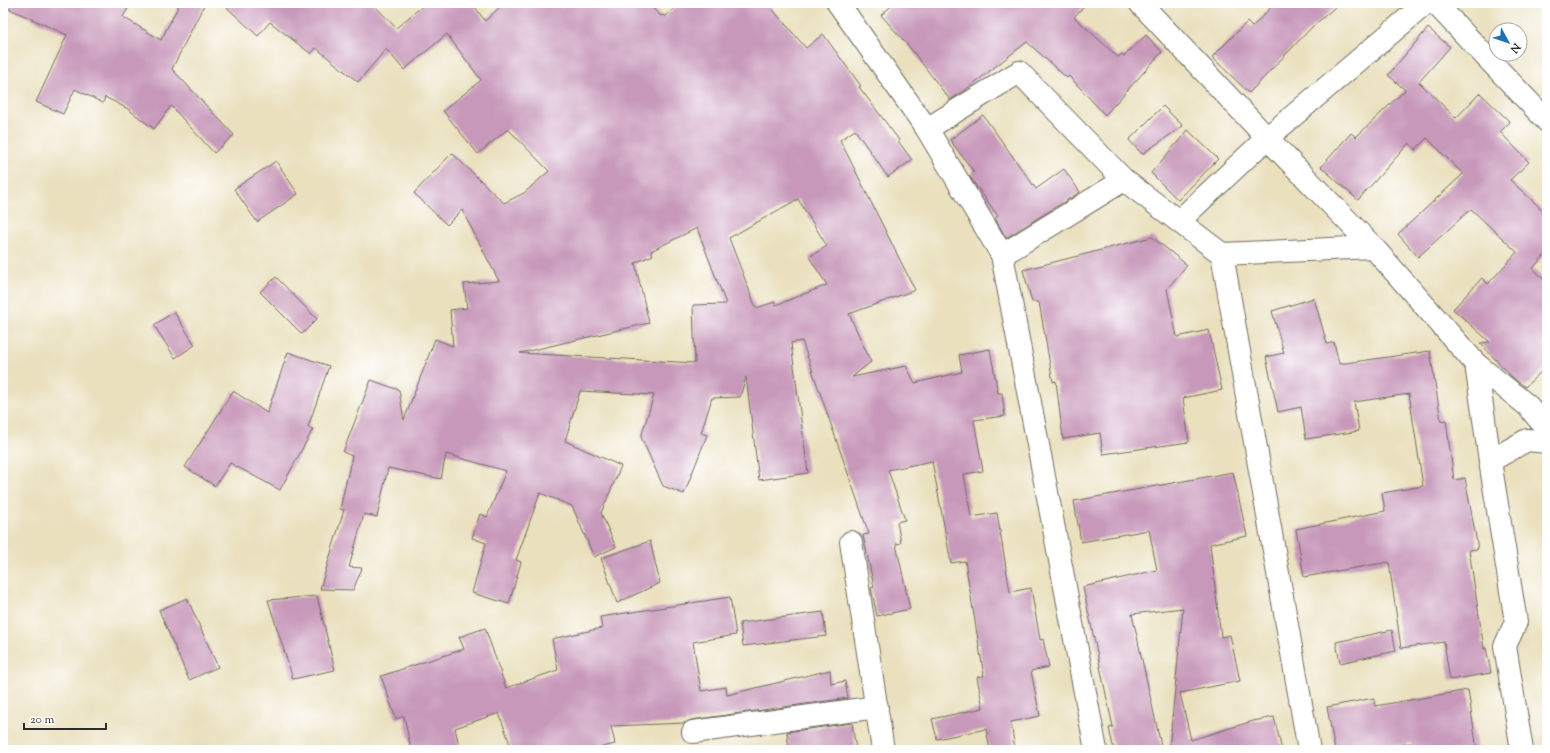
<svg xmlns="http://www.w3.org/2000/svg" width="1550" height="753" font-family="'Sorts Mill Goudy',serif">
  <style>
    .building { fill: #c798ba; fill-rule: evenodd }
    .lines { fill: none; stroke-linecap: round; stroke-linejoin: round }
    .minor-casing { stroke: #6e6a5e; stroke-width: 24 }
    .minor { stroke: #fff; stroke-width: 22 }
  </style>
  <rect width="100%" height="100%" fill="#fff"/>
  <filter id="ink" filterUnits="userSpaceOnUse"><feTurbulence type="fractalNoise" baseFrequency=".025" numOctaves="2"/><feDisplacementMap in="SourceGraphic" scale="8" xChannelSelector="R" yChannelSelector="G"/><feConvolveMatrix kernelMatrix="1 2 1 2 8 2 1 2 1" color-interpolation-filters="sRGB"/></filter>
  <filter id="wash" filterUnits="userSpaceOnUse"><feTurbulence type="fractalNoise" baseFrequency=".012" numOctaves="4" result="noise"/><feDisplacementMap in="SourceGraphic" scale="16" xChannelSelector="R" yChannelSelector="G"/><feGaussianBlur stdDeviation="0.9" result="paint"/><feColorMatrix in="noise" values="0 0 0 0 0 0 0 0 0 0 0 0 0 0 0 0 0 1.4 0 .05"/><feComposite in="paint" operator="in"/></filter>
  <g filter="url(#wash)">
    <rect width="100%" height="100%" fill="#eae0be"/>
    <g id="blocks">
      <g class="building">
        <path d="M3,3h128l-8,14 38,23 19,-37h25l-33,66 62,66 -20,18 -43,-47 -17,23 -26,-20 -23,-12 -2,6 -28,-14 -12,25 -27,-12 31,-67 -64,-29z"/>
        <path d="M222,3h150l24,25 30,-25h46l13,18 19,-18h143l14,13 2,-1 2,2 15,-14h87l39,45 17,-14 38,52 -2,1 40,53 -1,1 14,19 -24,17 -33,-47 -15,10 75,150 -66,24 22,48 -19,15 54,-11 9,17 47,-11 -3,-17 31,-6 8,44h4l3,23 -31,4 9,51 -19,3 7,43 26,-4 13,79 21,-4 9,52 3,-1 6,28 -18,4 9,45 -29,6 4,28h-25l-4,-21 -49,10 -5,-20 51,-11 -6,-31 7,-1 -19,-115 -14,2 -19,-102 -44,9 17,50 -8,2 4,21 -5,1 14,65 -33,7 -6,-28 3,-1 -11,-52 6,-1 -67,-193 -11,2 17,130 -49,7 -13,-103 -6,20 -28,1 -11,35 6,2 -23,59 -21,-8 -22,-49 13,-42 -74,-4 -15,50 56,25 -20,47 15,34 -22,10 -22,-51 -32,-13 -24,67 5,2 -12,42 -37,-11 14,-50 -14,-5 8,-24 7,3 19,-46 -60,-17 -5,25 -53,-11 -11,49 -13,-3 -15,53 13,1 -9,22 -33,-1 24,-79 -4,-1 12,-53 -9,-4 28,-72 28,10 5,30 31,-81 18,7 -3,-36 17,-2 -3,-24 35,-3 -37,-71 -15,15 -33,-32 38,-40 52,50 20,-10 25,-22 -41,-42 -30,25 -35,-43 38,-31 -34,-46 -43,36 -18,-21 -28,33 -42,-34 -5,6 -41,-32 -12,14zM798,199l29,47 -18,11 18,28 -51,20 -1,-3 -19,6 -27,-70zM697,228l29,76 -33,1 2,58 -175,-10 129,-30 -14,-60 18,-8 -2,-4z"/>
        <path d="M895,3h192l-13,14 44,40 4,-3 2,2 22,-21 16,17 -57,63 -36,-39 -2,2 -40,-36 -63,49 -14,9 -39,-51 -30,-34z"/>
        <path d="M1275,3h65l-27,23 -64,67 -37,-36 35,-35 5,5z"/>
        <path d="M1428,28l22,19 -31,35 37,36 24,-25 30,29 -10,10 29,30 -19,18 37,34v39l-14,15 14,15v83l-22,21 -13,-10 -32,-34 10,-1 -37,-33 29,-31 6,6 29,-32 -46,-43 -53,48 -20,-23 65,-60 -36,-36 -12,12 -6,-7 -51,57 -37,-33 30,-34 5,4 49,-47 -17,-15z"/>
        <path d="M1163,106l20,20 -41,28 -13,-14z"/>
        <path d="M983,115l53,74 28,-20 16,23 -74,46 -11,-20 3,-2 -29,-40 5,-4 -24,-32z"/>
        <path d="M1188,130l30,29 -40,41 -27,-27z"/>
        <path d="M276,161l22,33 -41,28 -23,-33z"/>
        <path d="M1152,237l35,28 -20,24 10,48 32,-7 13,60 -39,8 6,44 -86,12 -3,-21 -37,6 -7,-58 -3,1 -14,-80h-7l-9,-32z"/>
        <path d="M276,277l41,42 -15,15 -42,-42z"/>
        <path d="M1314,298l13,46 7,-2 5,22 91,-13 11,70 5,-1 8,60 11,-2 13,71 -9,1 15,99 2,-1 5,25 -41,7 -6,-38 -43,6 -12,-86 -85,15 -8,-48 89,-18 -3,-18 41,-7 -14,-92 -55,8 5,29 -53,8 -5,-32 -23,5 -12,-55 18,-4 -12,-42z"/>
        <path d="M174,312l21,33 -20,13 -21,-33z"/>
        <path d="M288,352l41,14 -21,61 5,2 -33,61 -50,-27 -15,23 -30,-19 48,-76 34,22z"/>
        <path d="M1233,472l14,64 -37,8 11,93 9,-2 10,46 -60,12 11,47 62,-19 21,-4 8,33h-113l14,-142 -51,6 30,136h-48l-5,-22 4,-1 -30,-140 74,-17 -8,-40 -68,12 -7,-41z"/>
        <path d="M650,541l10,42 -43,20 -16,-45z"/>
        <path d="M317,596l18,74 -42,9 -25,-79z"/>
        <path d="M730,597l6,38 -43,7 8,49 25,-4 1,8 103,-25 1,14 14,-3 3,17 -157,22 -6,3 -74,3 4,18 -26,6h-77l-13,-37 -44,15 5,22h-49l-7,-34 -8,3 -15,-43 83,-27 -5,-12 26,-9 21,60 52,-18 -6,-31 50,-11 -2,-11z"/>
        <path d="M187,598l31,69 -29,13 -30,-70z"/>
        <path d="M823,612l3,24 -83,10 -3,-23z"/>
        <path d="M1392,630l4,21 -56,12 -4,-21z"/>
        <path d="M1468,690l9,60h-64l-2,-7 -38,7h-38l-8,-43 47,-9 1,8z"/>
        <path d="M852,723l4,27h-67l-2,-18z"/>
      </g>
    </g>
  </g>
  <g filter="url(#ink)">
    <use href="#blocks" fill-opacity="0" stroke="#6e6a5e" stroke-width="1"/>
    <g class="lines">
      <defs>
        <g id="minor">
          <path d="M838,3l89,126 75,126 94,495"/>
          <path d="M1140,3l127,135 106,109 103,117 52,42 19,23"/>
          <path d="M1435,3l112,118"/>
          <path d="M927,129l92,-57 105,108 98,74 87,496"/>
          <path d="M1179,221l88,-83 159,-135"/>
          <path d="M1222,254l151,-7"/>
          <path d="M1002,255l122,-75"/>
          <path d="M1476,364l14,97 26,161 -11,24 17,104"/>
          <path d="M1490,461l37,-21 20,2"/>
          <path d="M851,542l32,208"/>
          <path d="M693,732l184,-25"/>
        </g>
      </defs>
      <use href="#minor" class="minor-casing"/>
      <use href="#minor" class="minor"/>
    </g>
  </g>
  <rect width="1550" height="753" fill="none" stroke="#fff" stroke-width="16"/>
  <g transform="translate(1508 42) rotate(130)"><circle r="19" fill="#ffffff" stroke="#aaaaaa"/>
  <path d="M0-3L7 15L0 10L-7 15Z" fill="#1f6fb2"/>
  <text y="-6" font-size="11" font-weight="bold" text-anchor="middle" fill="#2b2b2b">N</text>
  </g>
  <path d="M24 723v6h82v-6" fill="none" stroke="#2b2b2b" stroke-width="2"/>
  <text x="30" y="723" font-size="12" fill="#2b2b2b" stroke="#ffffff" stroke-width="3" paint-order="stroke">20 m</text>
</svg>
